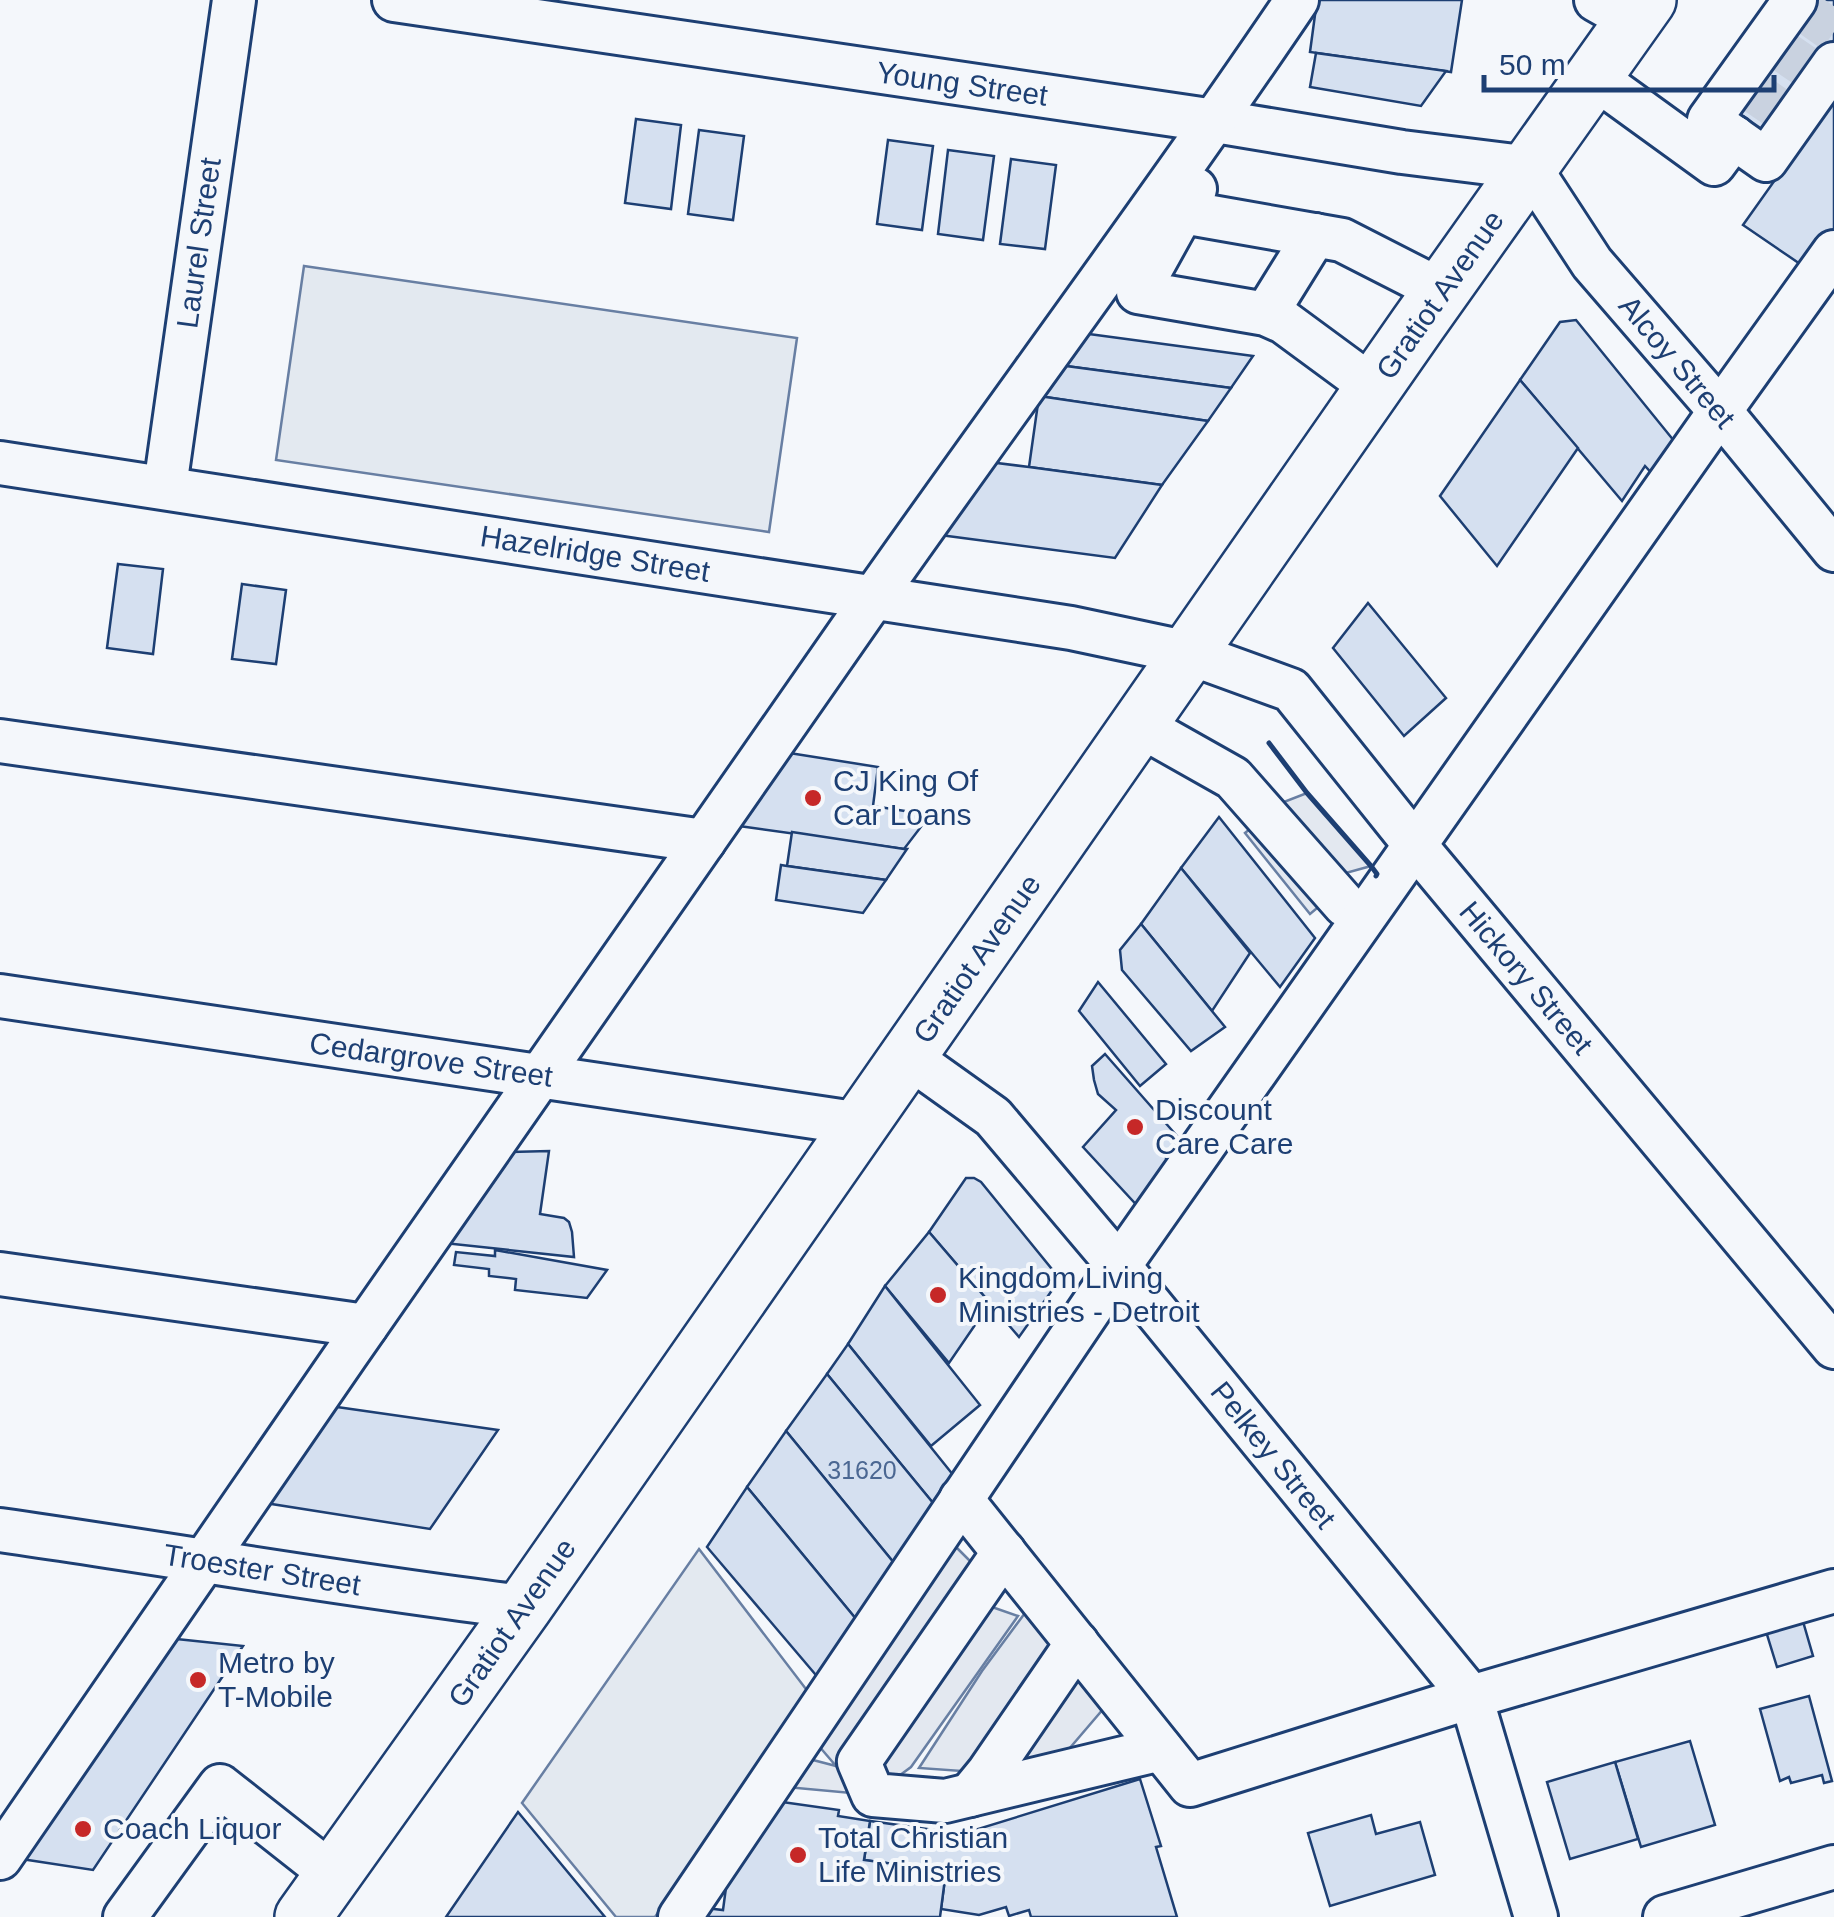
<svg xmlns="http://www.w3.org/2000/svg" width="1834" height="1917" font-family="Helvetica,sans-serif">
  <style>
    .green { fill: #e3e9f0; stroke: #687fa3; stroke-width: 2.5 }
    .parking { fill: #e3e8f0; stroke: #687fa3; stroke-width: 2.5 }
    .building { fill: #d5e0f0; stroke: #1d3f73; stroke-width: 2.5 }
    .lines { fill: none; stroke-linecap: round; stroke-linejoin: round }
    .minor-tunnel { stroke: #c9d2e0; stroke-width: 42; stroke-dasharray: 42 21; stroke-linecap: butt }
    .minor-casing { stroke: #1d3f73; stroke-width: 48 }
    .major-casing { stroke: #1d3f73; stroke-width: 60 }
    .minor { stroke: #f4f7fb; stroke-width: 42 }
    .major { stroke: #f4f7fb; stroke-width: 55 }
    .wall { stroke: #1d3f73; stroke-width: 5 }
    .poi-dot { fill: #c62828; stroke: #f4f7fb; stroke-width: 4 }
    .labels { text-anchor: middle; stroke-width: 8; stroke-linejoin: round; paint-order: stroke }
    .number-label { font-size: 25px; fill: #4b6792 }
    .street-label { font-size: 30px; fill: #1d3f73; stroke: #f4f7fb }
    .poi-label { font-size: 30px; fill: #1d3f73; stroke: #f4f7fb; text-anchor: start }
  </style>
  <rect width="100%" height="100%" fill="#f4f7fb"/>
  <g class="green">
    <path d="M304,266l493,72 -28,194 -493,-72z"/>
    <path d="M699,1549l110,144 -154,224h-39l-94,-114z"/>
  </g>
  <g class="parking">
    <path d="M1307,793l64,73 -29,8 -7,19 -25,21 -65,-81 22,-18 -4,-5z"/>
    <path d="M955,1546l32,32 -15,22 46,16 -107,151 -38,28 -87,-8 23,-28 27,7 -18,-21z"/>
    <path d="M1025,1613l85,88 -65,76 -126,-9 63,-97z"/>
  </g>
  <g class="building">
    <path d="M1317,0h145l-11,72 -141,-20z"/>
    <path d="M1806,0h28v40l-69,98 -38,-26z"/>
    <path d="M1316,53l130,18 -25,35 -111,-19z"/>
    <path d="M1834,97v132l-28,39 -63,-43z"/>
    <path d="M636,119l45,6 -10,84 -46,-6z"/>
    <path d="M699,130l45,6 -11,84 -45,-6z"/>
    <path d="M888,140l45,6 -11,84 -45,-6z"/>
    <path d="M948,150l46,6 -11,84 -45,-6z"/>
    <path d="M1011,159l45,6 -11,84 -45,-5z"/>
    <path d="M1576,320l103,127 -22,32 -12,-13 -23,35 -102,-121 40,-58z"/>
    <path d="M1074,332l179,24 -22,32 -180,-24z"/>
    <path d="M1051,364l180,24 -23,33 -163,-24z"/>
    <path d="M1520,380l58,68 -81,118 -57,-70z"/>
    <path d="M1039,396l169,25 -46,64 -133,-18z"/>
    <path d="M989,462l40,5 133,18 -47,73 -175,-23z"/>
    <path d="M118,564l45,5 -10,85 -46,-6z"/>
    <path d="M242,584l44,6 -10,74 -44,-5z"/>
    <path d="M1368,603l78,95 -42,38 -71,-88z"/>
    <path d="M783,752l95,15 -5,39 57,9 -26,34 -172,-24z"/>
    <path d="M1219,817l96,121 -35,49 -99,-119z"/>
    <path d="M792,832l112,17h3l-21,31 -99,-14z"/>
    <path d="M781,865l6,1 99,14 -23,33 -87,-13z"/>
    <path d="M1181,868l69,85 -38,58 -71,-87z"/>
    <path d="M1141,924l84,103 -34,24 -69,-81 -2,-20z"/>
    <path d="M1098,982l68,82 -26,22 -61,-75z"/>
    <path d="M1105,1054l79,90 -18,14 8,11 -30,44 -61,-66 33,-37 -18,-16 -4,-14 -2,-14z"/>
    <path d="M549,1151l-9,63 24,4 5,4 3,10 2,25 -130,-14 66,-91z"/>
    <path d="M966,1178h8l7,4 79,97 -41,58 -90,-105z"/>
    <path d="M929,1232l61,71 -41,60 -64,-77z"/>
    <path d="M495,1250l112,20 -20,28 -72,-8 1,-11 -27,-3v-7l-35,-4 2,-13 39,4z"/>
    <path d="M885,1286l95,119 -49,41 -83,-102z"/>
    <path d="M848,1344l110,137 -20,28 -111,-135z"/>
    <path d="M827,1374l111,135 -39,60 -113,-138z"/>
    <path d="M323,1405l175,25 -68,99 -171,-27z"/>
    <path d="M786,1431l113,138 -38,56 -114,-138z"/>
    <path d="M747,1487l114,138 -40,56 -114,-134z"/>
    <path d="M1802,1618l11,38 -36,11 -12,-39z"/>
    <path d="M167,1638l76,8 -150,224 -78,-12z"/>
    <path d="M1809,1696l23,85 -8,2 -2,-8 -31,8 -2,-6 -9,4 -20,-72z"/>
    <path d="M1690,1741l25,84 -74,22 -26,-85z"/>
    <path d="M1615,1762l23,77 -68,20 -23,-77z"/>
    <path d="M1140,1779l21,67 -5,1 21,70h-146l-2,-7 -20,6 -3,-9 -27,8 -38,-6 5,-38 -82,-11 6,-39 92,13z"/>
    <path d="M768,1800l71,10 -1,6 32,5 -6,39 82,11 -6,46h-250l7,-10 26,3 8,-60z"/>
    <path d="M518,1812l87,105h-159z"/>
    <path d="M1371,1815l5,19 44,-12 15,53 -105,31 -22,-73z"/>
  </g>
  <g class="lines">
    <g class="minor-tunnel">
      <path d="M1800,8l34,24"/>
      <path d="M1774,45l38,26"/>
      <path d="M1745,86l38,26"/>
    </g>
    <defs>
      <g id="minor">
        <path d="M394,0l821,121 187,31 128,16 62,95 128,148 114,139"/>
        <path d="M1596,0l37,21"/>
        <path d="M1795,0l-86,120 57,40 68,-96"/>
        <path d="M1594,77l120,87 20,-27"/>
        <path d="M1195,189l-57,103 128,22 18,8 91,67"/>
        <path d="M1183,212l159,28 100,51"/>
        <path d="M1266,314l49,-79"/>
        <path d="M0,463l1071,165 118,25 102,37 124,155 419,502"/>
        <path d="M165,487l69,-487"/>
        <path d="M1139,725l94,53 112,127"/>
        <path d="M0,741l704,100"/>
        <path d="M0,996l861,128"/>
        <path d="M909,1057l84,60 126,149 352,431 65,220"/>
        <path d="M0,1274l366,52"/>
        <path d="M961,1499l229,286 281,-88 363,-106"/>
        <path d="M0,1530c175,25 349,56 524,77"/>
        <path d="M1004,1552l-145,210 14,33 72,6 216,-52"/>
        <path d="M970,1795l18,-22 89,-130"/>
        <path d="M0,1858c287,-420 577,-837 869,-1254 142,-202 290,-400 428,-604"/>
        <path d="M125,1917l95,-131 113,89"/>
        <path d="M680,1917l439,-651 601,-855 114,-159"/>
        <path d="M1665,1917l169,-50"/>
      </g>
      <path id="major" d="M303,1917l221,-310 894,-1283 230,-324"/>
    </defs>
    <use href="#minor" class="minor-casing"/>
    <use href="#major" class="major-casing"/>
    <use href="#minor" class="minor"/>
    <use href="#major" class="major"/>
    <path class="wall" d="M1269,743l38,50 64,73 6,8 -1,2"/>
  </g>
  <g class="poi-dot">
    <circle cx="813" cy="798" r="10"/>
    <circle cx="1135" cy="1127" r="10"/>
    <circle cx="938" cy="1295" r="10"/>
    <circle cx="198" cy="1680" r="10"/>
    <circle cx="83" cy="1829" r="10"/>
    <circle cx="798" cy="1855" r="10"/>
  </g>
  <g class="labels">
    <g class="number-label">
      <text x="862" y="1479">31620</text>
    </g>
    <g class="street-label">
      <text transform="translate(962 84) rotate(8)" y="10">Young Street</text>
      <text transform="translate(199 243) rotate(-82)" y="10">Laurel Street</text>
      <text transform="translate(1440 295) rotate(-55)" y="10">Gratiot Avenue</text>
      <text transform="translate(1677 362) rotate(50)" y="10">Alcoy Street</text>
      <text transform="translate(595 554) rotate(9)" y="10">Hazelridge Street</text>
      <text transform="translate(977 959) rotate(-55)" y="10">Gratiot Avenue</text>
      <text transform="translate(1526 978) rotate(50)" y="10">Hickory Street</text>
      <text transform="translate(431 1060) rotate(8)" y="10">Cedargrove Street</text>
      <text transform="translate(1273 1455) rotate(51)" y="10">Pelkey Street</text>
      <text transform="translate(262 1570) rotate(9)" y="10">Troester Street</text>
      <text transform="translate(512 1623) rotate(-55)" y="10">Gratiot Avenue</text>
    </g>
    <g class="poi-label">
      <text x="833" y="791">CJ King Of<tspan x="833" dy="34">Car Loans</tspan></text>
      <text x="1155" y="1120">Discount<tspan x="1155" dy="34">Care Care</tspan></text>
      <text x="958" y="1288">Kingdom Living<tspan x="958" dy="34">Ministries - Detroit</tspan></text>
      <text x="218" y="1673">Metro by<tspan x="218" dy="34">T-Mobile</tspan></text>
      <text x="103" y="1839">Coach Liquor</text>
      <text x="818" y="1848">Total Christian<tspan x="818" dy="34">Life Ministries</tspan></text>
    </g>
  </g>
  <path d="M1484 75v15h290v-15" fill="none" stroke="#1d3f73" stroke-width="5"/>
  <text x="1499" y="75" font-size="30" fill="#1d3f73" stroke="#f4f7fb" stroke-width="8" paint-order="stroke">50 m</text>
</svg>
